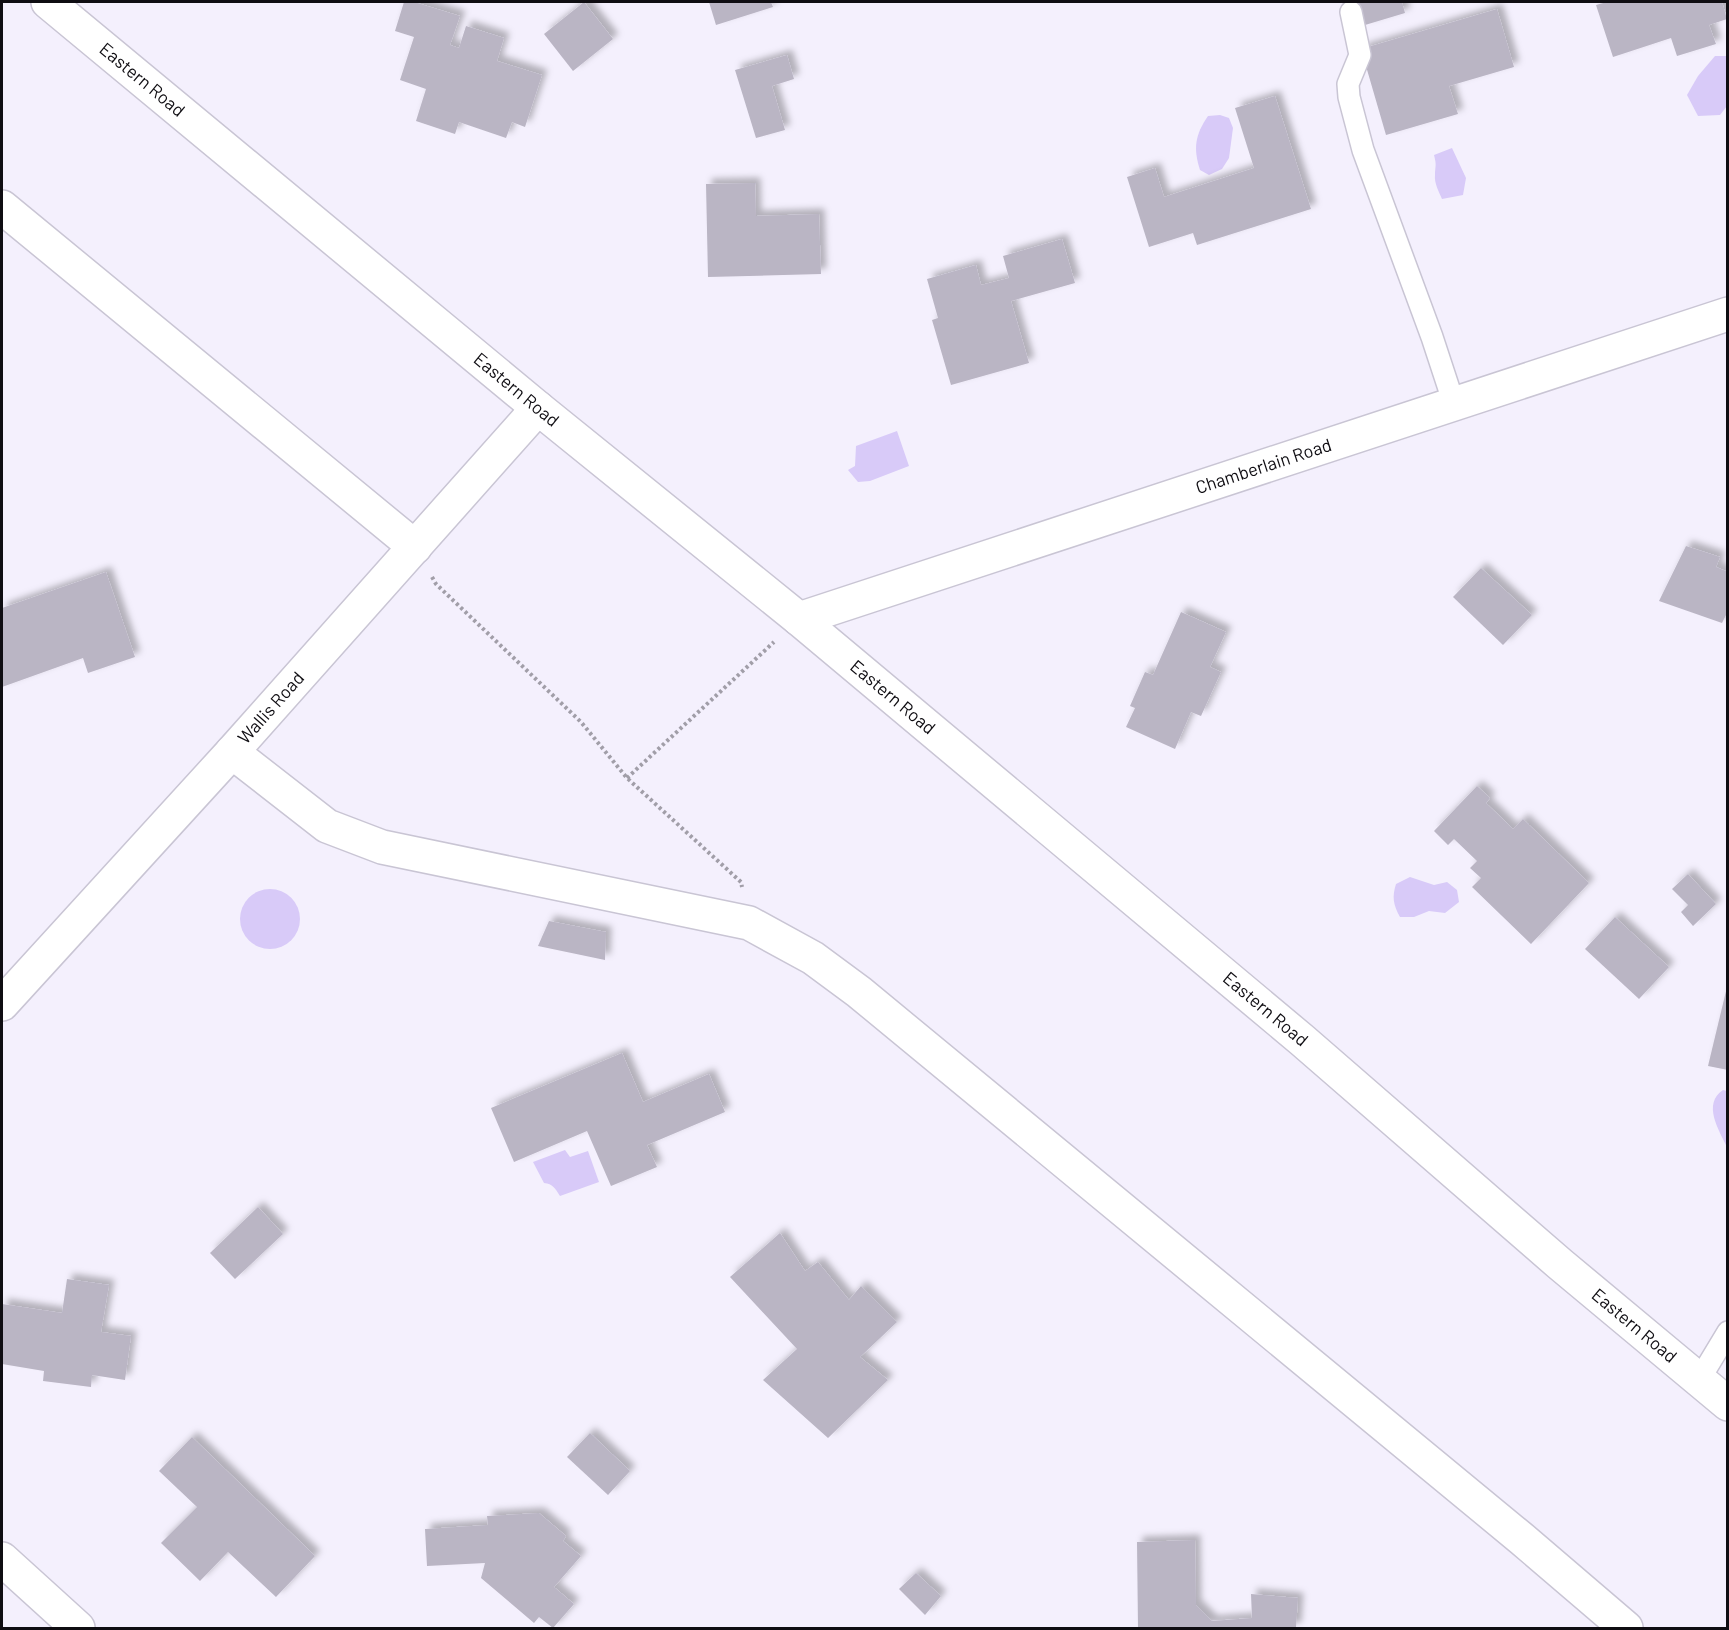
<svg xmlns="http://www.w3.org/2000/svg" width="1729" height="1630" font-family="Barlow,sans-serif">
  <style>
    .water { fill: #d8caf8 }
    .building { fill: #bab5c4; filter: url(#shadow) }
    .lines { fill: none; stroke-linecap: round; stroke-linejoin: round }
    .lane-casing { stroke: #c9c5d4; stroke-width: 24 }
    .street-casing { stroke: #c9c5d4; stroke-width: 36 }
    .secondary-casing { stroke: #c9c5d4; stroke-width: 36 }
    .primary-casing { stroke: #c9c5d4; stroke-width: 36 }
    .path { stroke: #a19ea8; stroke-width: 4; stroke-dasharray: 3 3; stroke-linecap: butt }
    .lane { stroke: #fff; stroke-width: 21 }
    .street { stroke: #fff; stroke-width: 33 }
    .secondary { stroke: #fff; stroke-width: 33 }
    .primary { stroke: #fff; stroke-width: 33 }
    .labels { text-anchor: middle; stroke-width: 4.5; stroke-linejoin: round; paint-order: stroke }
    .street-label { font-size: 18px; fill: #0f0d12; stroke: #fff }
  </style>
  <defs>
    <filter id="shadow"><feDropShadow dx="5.5" dy="-5.5" stdDeviation="3" flood-color="#0004"/></filter>
  </defs>
  <rect width="100%" height="100%" fill="#f4f0fd"/>
  <g class="water">
    <path d="M1715,56h12v50l-7,9 -22,1 -11,-21 11,-19z"/>
    <path d="M1220,115l9,3 4,10 -4,30 -7,11 -13,6 -9,-5c-7,-22 -5,-35 8,-54z"/>
    <path d="M1452,148l14,30 -3,17 -21,4c-3,-7 -8,-16 -7,-24 0,-9 2,-9 -1,-20z"/>
    <path d="M897,431l12,35 -39,15 -12,1 -10,-12 7,-4 1,-20z"/>
    <path d="M1410,877l24,8 13,-3 10,8 2,12 -14,11 -16,-2 -15,6h-14c-7,-13 -8,-20 -4,-33z"/>
    <circle cx="270" cy="919" r="30"/>
    <path d="M1723,1090l4,1v56c-8,-17 -25,-43 -4,-57z"/>
    <path d="M565,1150l5,7 18,-6 11,31 -39,14c-5,-8 -7,-12 -16,-13l-11,-21z"/>
  </g>
  <g class="building">
    <path d="M404,2h10l46,14 -10,29 9,3 7,-22 38,12 -7,23 45,14 -17,52 -13,-5 -6,16 -47,-16 -4,12 -39,-13 10,-32 -26,-9 14,-43 -19,-6z"/>
    <path d="M584,2l29,37 -40,32 -29,-37z"/>
    <path d="M709,2h62l2,5 -57,18z"/>
    <path d="M1358,2h44l3,11 -40,12z"/>
    <path d="M1607,2h115l5,17 -18,6 7,19 -39,12 -6,-18 -58,19 -17,-52z"/>
    <path d="M1497,9l17,58 -65,19 9,28 -72,21 -25,-86z"/>
    <path d="M787,55l7,24 -22,7 13,44 -29,8 -21,-68z"/>
    <path d="M1275,96l36,113 -114,36 -4,-12 -44,14 -22,-70 28,-9 9,29 90,-29 -19,-60z"/>
    <path d="M755,183l1,33 63,-2 2,60 -113,3 -2,-93z"/>
    <path d="M1062,239l13,44 -64,18 18,62 -78,22 -19,-65 6,-2 -11,-39 49,-14 5,20 28,-7 -6,-22z"/>
    <path d="M1686,546l34,11 -4,10 12,5v43h-2l-4,8 -63,-22z"/>
    <path d="M1481,568l51,47 -29,30 -50,-48z"/>
    <path d="M106,572l29,85 -47,16 -5,-15 -81,29v-79z"/>
    <path d="M1181,612l45,20 -16,35 11,5 -20,44 -10,-4 -16,37 -49,-22 9,-19 -5,-2 15,-34 8,3z"/>
    <path d="M1477,786l13,12 -4,5 27,26 10,-10 66,64 -58,61 -59,-57 9,-9 -11,-10 7,-7 -23,-22 -6,6 -14,-14z"/>
    <path d="M1688,874l28,30 -23,22 -12,-14 7,-7 -16,-16z"/>
    <path d="M1615,917l54,50 -30,32 -54,-50z"/>
    <path d="M549,921l57,11 -1,28 -67,-14z"/>
    <path d="M1727,987h1v83l-20,-4z"/>
    <path d="M622,1053l21,49 66,-28 16,38 -78,33 10,22 -46,19 -24,-55 -73,31 -23,-54z"/>
    <path d="M258,1207l25,27 -48,45 -25,-26z"/>
    <path d="M780,1233l25,38 13,-9 31,38 12,-14 36,36 -37,35 28,23 -60,58 -65,-58 34,-31 -67,-72z"/>
    <path d="M67,1279l42,6 -8,47 30,4 -6,44 -33,-5 -1,12 -48,-6 1,-10 -42,-7v-60l60,9z"/>
    <path d="M590,1433l40,38 -22,24 -41,-38z"/>
    <path d="M192,1437l123,119 -39,41 -48,-45 -28,29 -39,-38 36,-36 -38,-36z"/>
    <path d="M539,1513l27,23 -3,5 18,15 -27,31 20,17 -21,24 -14,-11 -5,6 -53,-45 4,-15 -58,3 -2,-37 63,-4 -1,-9z"/>
    <path d="M1195,1540l1,65 16,16 40,-3 -1,-24 47,4 -2,30h-158l-1,-86z"/>
    <path d="M916,1573l25,23 -16,19 -26,-26z"/>
  </g>
  <g class="lines">
    <defs>
      <g id="lane">
        <path d="M1351,12l9,43 -12,29 1,13 14,53 69,187 22,67"/>
        <path d="M1699,1380l29,-48"/>
      </g>
      <g id="street">
        <path d="M2,207l413,340"/>
        <path id="s1" d="M799,619l929,-305"/>
        <path d="M232,752l95,74 55,21 367,76 64,35 46,34 663,547 104,89"/>
        <path d="M2,1559l76,69"/>
      </g>
      <g id="secondary">
        <path id="s2" d="M2,1004l230,-252 306,-344"/>
      </g>
      <g id="primary">
        <path id="s3" d="M48,2l490,406 261,211 503,421 258,224 168,140"/>
      </g>
    </defs>
    <use href="#lane" class="lane-casing"/>
    <use href="#street" class="street-casing"/>
    <use href="#secondary" class="secondary-casing"/>
    <use href="#primary" class="primary-casing"/>
    <g class="path">
      <path d="M432,577l4,7 145,138 46,56 114,104 1,5"/>
      <path d="M627,778l147,-136"/>
    </g>
    <use href="#lane" class="lane"/>
    <use href="#street" class="street"/>
    <use href="#secondary" class="secondary"/>
    <use href="#primary" class="primary"/>
  </g>
  <g class="labels">
    <g class="street-label">
      <text dy="6" stroke="none"><textPath href="#s3" startOffset="122">Eastern Road</textPath></text>
      <text dy="6" stroke="none"><textPath href="#s3" startOffset="608">Eastern Road</textPath></text>
      <text dy="6" stroke="none"><textPath href="#s1" startOffset="489">Chamberlain Road</textPath></text>
      <text dy="6" stroke="none"><textPath href="#s3" startOffset="1094">Eastern Road</textPath></text>
      <text dy="6" stroke="none"><textPath href="#s2" startOffset="400">Wallis Road</textPath></text>
      <text dy="6" stroke="none"><textPath href="#s3" startOffset="1580">Eastern Road</textPath></text>
      <text dy="6" stroke="none"><textPath href="#s3" startOffset="2066">Eastern Road</textPath></text>
    </g>
  </g>
  <rect width="1729" height="1630" fill="none" stroke="#0f0d12" stroke-width="6"/>
</svg>
